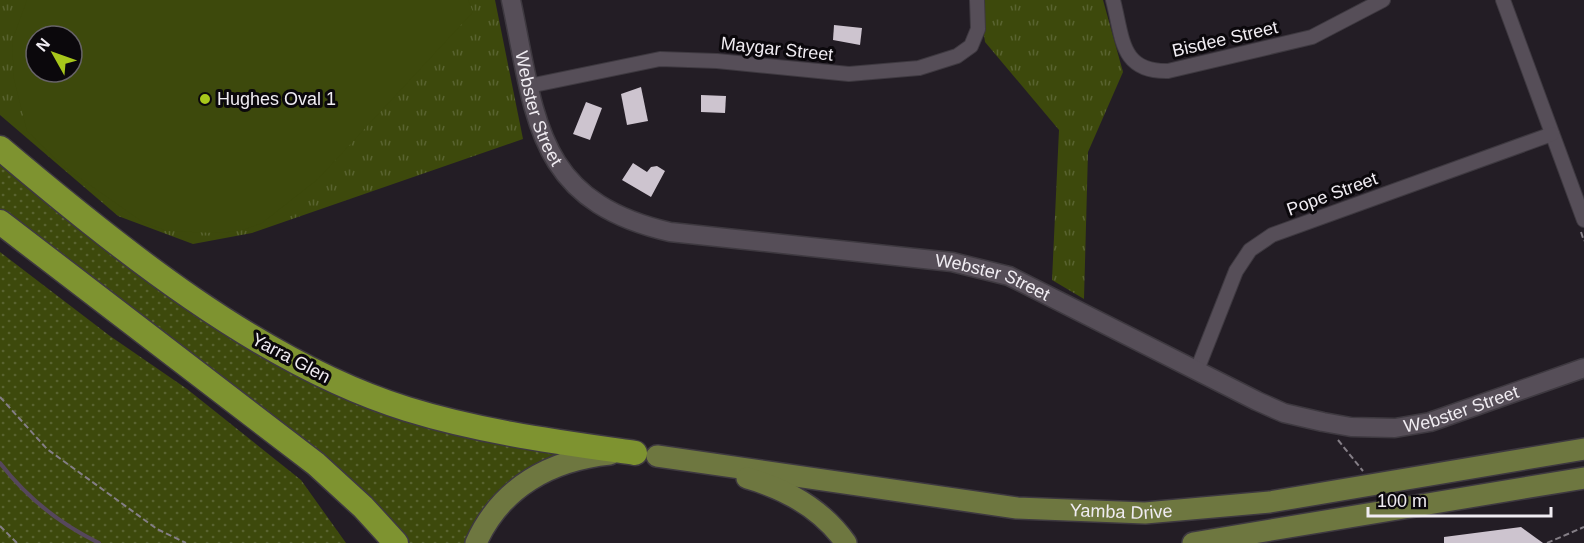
<svg xmlns="http://www.w3.org/2000/svg" width="1584" height="543" font-family="Arial,sans-serif">
  <style>
    .grass { fill: url(#grass-dots) }
    .park { fill: url(#park-tufts); fill-rule: evenodd }
    .pitch { fill: #3d490c; fill-rule: evenodd }
    .lines { fill: none; stroke-linecap: round; stroke-linejoin: round }
    .stream { stroke: #56475c; stroke-width: 4 }
    .building { fill: #cdc4cf }
    .street-casing { stroke: #3e3940; stroke-width: 16 }
    .secondary-casing { stroke: #3e3940; stroke-width: 21 }
    .primary-casing { stroke: #3e3940; stroke-width: 24 }
    .highway-casing { stroke: #3e3940; stroke-width: 27 }
    .path { stroke: #847e86; stroke-width: 2; stroke-dasharray: 6 3; stroke-linecap: butt }
    .street { stroke: #564e58; stroke-width: 14 }
    .secondary { stroke: #564e58; stroke-width: 18 }
    .primary { stroke: #6e7740; stroke-width: 21 }
    .highway { stroke: #7e9330; stroke-width: 24 }
    .poi-dot { fill: #a8c71b; stroke: #0b080c; stroke-width: 2 }
    .labels { text-anchor: middle; stroke-width: 6; stroke-linejoin: round; paint-order: stroke }
    .street-label { font-size: 18px; fill: #f0ecf2; stroke: #0b080c }
    .poi-label { font-size: 18px; fill: #f0ecf2; stroke: #0b080c; text-anchor: start }
  </style>
  <defs>
    <pattern id="grass-dots" width="8" height="8" patternUnits="userSpaceOnUse" patternTransform="scale(1.5)"><rect width="8" height="8" fill="#3d490c"/><path d="M2 2h.1M6 6h.1" fill="none" stroke="#596330" stroke-width="1.8" stroke-linecap="round"/></pattern>
    <pattern id="park-tufts" width="24" height="20" patternUnits="userSpaceOnUse" patternTransform="scale(1.5)"><rect width="24" height="20" fill="#3d490c"/><path d="M3 7l-1-3M5 7V3M7 7l1-3M15 17l-1-3M17 17v-4M19 17l1-3" fill="none" stroke="#596330"/></pattern>
  </defs>
  <rect width="100%" height="100%" fill="#231d25"/>
  <g class="grass">
    <path d="M0,158l267,197 315,98 -16,6 -94,84h-66l-406,-329z"/>
    <path d="M0,252l110,84 77,53 114,91 45,63h-346z"/>
  </g>
  <g class="park">
    <path d="M0,0h495l28,139 -271,94 -59,11 -75,-28 -118,-101zM36,36h36v36h-36z"/>
    <path d="M979,0h124l20,72 -35,80 -4,147 -32,-19 7,-150 -74,-88z"/>
  </g>
  <path class="pitch" d="M27,0h441l5,12 -155,167 -56,44 -22,8 -23,2 -50,-2 -23,-8 -81,-57 -36,-35 -13,-52 -2,-38zM36,36h36v36h-36z"/>
  <g class="lines">
    <path class="stream" d="M0,463c27,35 60,61 99,80"/>
  </g>
  <g class="building">
    <path d="M834,25l28,3 -2,17 -27,-5z"/>
    <path d="M641,87l7,34 -21,4 -6,-31z"/>
    <path d="M701,95l25,1 -1,17 -24,-1z"/>
    <path d="M586,102l16,6 -12,32 -17,-6z"/>
    <path d="M633,163l14,9 4,-5 6,-1 8,5 -14,26 -29,-17z"/>
    <path d="M1521,527l22,16h-99v-6z"/>
  </g>
  <g class="lines">
    <defs>
      <g id="street">
        <path d="M1113,0c10,38 7,72 55,71l144,-34 71,-37"/>
        <path d="M1503,0l81,220"/>
        <path d="M529,86l131,-27 57,2 132,13 70,-6 38,-12 14,-10 7,-17 -1,-29"/>
        <path d="M1197,370l39,-99 14,-21 22,-15 280,-101"/>
      </g>
      <g id="secondary">
        <path id="s1" d="M511,0c25,117 23,201 159,232l282,30 57,14 248,125 27,12 39,9 28,5 44,1 35,-6 154,-54"/>
      </g>
      <g id="primary">
        <path id="s2" d="M657,456l360,52 128,5 125,-11 314,-53"/>
        <path d="M747,478c39,11 75,31 99,65"/>
        <path d="M476,543c25,-56 75,-83 134,-89"/>
        <path d="M1193,543l391,-65"/>
      </g>
      <g id="highway">
        <path d="M0,148c116,98 261,216 407,261 74,23 151,33 228,44"/>
        <path d="M0,222l316,242 47,43 33,36"/>
      </g>
    </defs>
    <use href="#street" class="street-casing"/>
    <use href="#secondary" class="secondary-casing"/>
    <use href="#primary" class="primary-casing"/>
    <use href="#highway" class="highway-casing"/>
    <g class="path">
      <path d="M1581,232l3,9"/>
      <path d="M0,397l47,52 110,80 29,14"/>
      <path d="M1338,440l25,31"/>
      <path d="M0,526l17,17"/>
      <path d="M1547,543l37,-16"/>
    </g>
    <use href="#street" class="street"/>
    <use href="#secondary" class="secondary"/>
    <use href="#primary" class="primary"/>
    <use href="#highway" class="highway"/>
  </g>
  <circle class="poi-dot" cx="205" cy="99" r="6"/>
  <g class="labels">
    <g class="street-label">
      <text transform="translate(1225 39) rotate(-13)" y="6">Bisdee Street</text>
      <text transform="translate(777 49) rotate(6)" y="6">Maygar Street</text>
      <text dy="6" stroke="none"><textPath href="#s1" startOffset="112">Webster Street</textPath></text>
      <text transform="translate(1332 194) rotate(-20)" y="6">Pope Street</text>
      <text dy="6" stroke="none"><textPath href="#s1" startOffset="633">Webster Street</textPath></text>
      <text transform="translate(291 358) rotate(28)" y="6">Yarra Glen</text>
      <text dy="6" stroke="none"><textPath href="#s1" startOffset="1137">Webster Street</textPath></text>
      <text dy="6" stroke="none"><textPath href="#s2" startOffset="468">Yamba Drive</textPath></text>
    </g>
    <g class="poi-label">
      <text x="217" y="105">Hughes Oval 1</text>
    </g>
  </g>
  <g transform="translate(54 54) rotate(310)"><circle r="28" fill="#0b080c" stroke="#676368" stroke-width="1.5"/>
  <path d="M0-4.5L10 22L0 15L-10 22Z" fill="#a8c71b"/>
  <text y="-9" font-size="16" font-weight="bold" text-anchor="middle" fill="#f0ecf2">N</text>
  </g>
  <path d="M1368 507v9h183v-9" fill="none" stroke="#f0ecf2" stroke-width="3"/>
  <text x="1377" y="507" font-size="18" fill="#f0ecf2" stroke="#0b080c" stroke-width="4.5" paint-order="stroke">100 m</text>
</svg>
